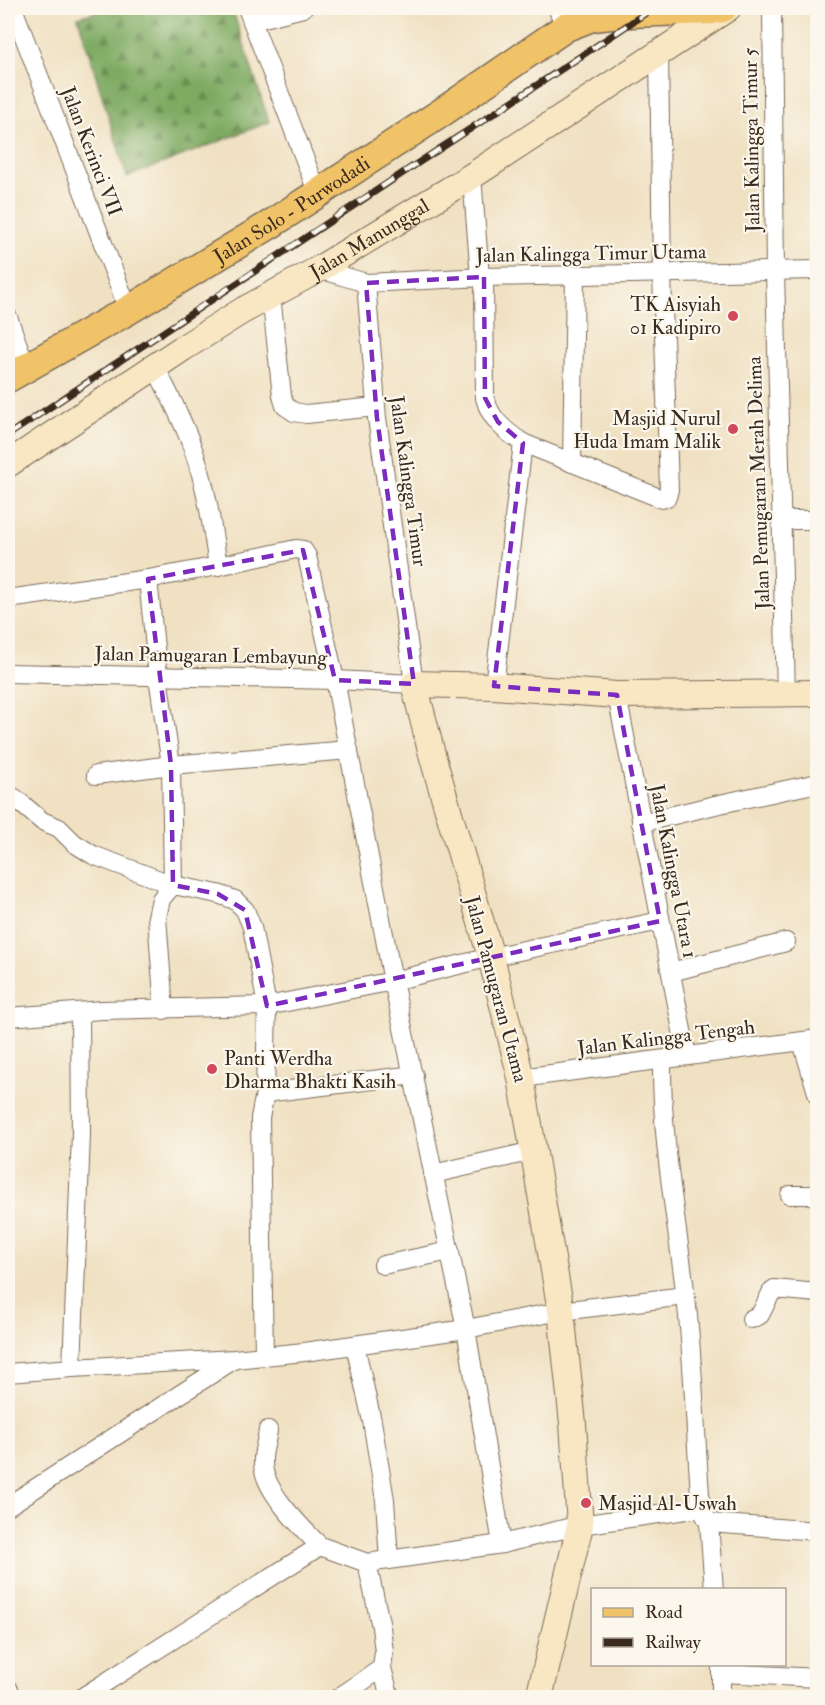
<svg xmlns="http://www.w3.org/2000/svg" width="825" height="1705" font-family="'IM FELL Double Pica',serif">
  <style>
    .forest { fill: url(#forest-firs); stroke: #5c6a40; stroke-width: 1.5 }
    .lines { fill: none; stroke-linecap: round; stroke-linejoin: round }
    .street-casing { stroke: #7a6a58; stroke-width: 20 }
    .secondary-casing { stroke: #7a6a58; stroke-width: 28 }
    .primary-casing { stroke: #7a6a58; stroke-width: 31 }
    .street { stroke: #fff; stroke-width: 18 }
    .secondary { stroke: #f9e7c3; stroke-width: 26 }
    .primary { stroke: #f0c369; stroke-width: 28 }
    .rail-casing { stroke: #3b2a1e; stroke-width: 7 }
    .rail { stroke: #fbf7ec; stroke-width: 4.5; stroke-dasharray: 14; stroke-linecap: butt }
    .marked { fill: none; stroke: #7b2cbf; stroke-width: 4.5; stroke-dasharray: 12 8; stroke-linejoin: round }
    .poi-dot { fill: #d1495b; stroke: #fbf7ec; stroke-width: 2 }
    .labels { text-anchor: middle; stroke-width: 4.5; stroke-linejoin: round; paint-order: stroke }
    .street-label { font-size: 20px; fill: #3b2a1e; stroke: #fbf7ec }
    .poi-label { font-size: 20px; fill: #3b2a1e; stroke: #fbf7ec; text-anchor: end }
  </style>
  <defs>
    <pattern id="forest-firs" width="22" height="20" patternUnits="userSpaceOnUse" patternTransform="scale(1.5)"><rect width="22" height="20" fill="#7eaa62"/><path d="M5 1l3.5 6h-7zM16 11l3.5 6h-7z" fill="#688b50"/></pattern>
  </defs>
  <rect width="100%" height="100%" fill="#fbf7ec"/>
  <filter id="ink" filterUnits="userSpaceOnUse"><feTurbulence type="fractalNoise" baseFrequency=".0167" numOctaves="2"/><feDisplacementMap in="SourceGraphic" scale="12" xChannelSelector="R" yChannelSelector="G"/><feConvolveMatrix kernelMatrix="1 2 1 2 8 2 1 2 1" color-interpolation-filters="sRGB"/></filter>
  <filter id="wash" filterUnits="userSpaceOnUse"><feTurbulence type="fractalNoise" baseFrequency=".008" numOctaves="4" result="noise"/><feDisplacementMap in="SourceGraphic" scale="24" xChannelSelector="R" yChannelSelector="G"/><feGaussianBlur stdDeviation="1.35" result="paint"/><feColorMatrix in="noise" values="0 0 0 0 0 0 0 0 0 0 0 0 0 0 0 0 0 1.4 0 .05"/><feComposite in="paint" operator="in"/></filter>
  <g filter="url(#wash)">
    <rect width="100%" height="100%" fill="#f0e1c3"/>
    <path class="forest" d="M109,8h123l37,114 -142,55 -49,-160z"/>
  </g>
  <g filter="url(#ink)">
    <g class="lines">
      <defs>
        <g id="street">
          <path d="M13,8l109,285 5,18"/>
          <path d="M247,8l71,186"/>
          <path d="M557,8l9,19"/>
          <path d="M772,8l3,264 11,421"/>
          <path d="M252,21l51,-13"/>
          <path d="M472,176l8,101"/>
          <path d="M319,269l47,14 118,-6 334,-7"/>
          <path d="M484,277l1,121c5,21 21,34 38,45l139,56 5,-2 2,-7 -7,-216 -3,-223"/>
          <path d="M271,295l11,101 3,10 9,6 12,2 70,-7"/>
          <path d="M8,317l18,51"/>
          <path d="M155,366c13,27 28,54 38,83 14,38 19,78 25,117"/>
          <path d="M572,463l3,-188"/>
          <path d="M781,520h37"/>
          <path d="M8,599l140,-20 70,-13 78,-17 7,1 4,6 28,124 58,301 73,348 36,215"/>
          <path d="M8,673l327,7 79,4 -37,-266 -11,-135"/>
          <path d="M494,686l29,-243"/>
          <path d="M617,695l70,361"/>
          <path d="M96,775l75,-10 178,-15"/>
          <path d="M8,794l8,5 26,22 17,7 15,15 19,12 80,30 -2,-120 -13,-88 -10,-98"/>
          <path d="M641,823l74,-18 103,-22"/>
          <path d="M671,972l115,-30"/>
          <path d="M164,1010l-7,-93 4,-18 12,-14 45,9 17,6 10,10 7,17 15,79 -2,87 -5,25 4,238"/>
          <path d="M8,1017l94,-7 165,-4 126,-25 98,-24 169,-36"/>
          <path d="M802,1042l16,54"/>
          <path d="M662,1060c-1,86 17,171 26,256 6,63 8,128 13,192l8,15 5,67"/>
          <path d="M521,1078l297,-39"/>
          <path d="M265,1093l149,-18"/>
          <path d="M433,1174l100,-23"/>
          <path d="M790,1195h28"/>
          <path d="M383,1265l67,-14"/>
          <path d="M751,1319l9,-4 12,-24 2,-2 44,4"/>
          <path d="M355,1345l17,76 13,79 4,60"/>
          <path d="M72,1368l9,-234 -1,-122"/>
          <path d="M8,1373l64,-5 162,-9 70,-7 162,-23 95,-18 124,-15"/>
          <path d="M268,1430c-1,11 -6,22 -5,33 0,27 38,64 57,83"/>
          <path d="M8,1506l225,-146"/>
          <path d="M709,1523l109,8"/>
          <path d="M367,1563l14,64 3,25 -2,16 8,30"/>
          <path d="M722,1673l96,5"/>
          <path d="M8,1688l5,10"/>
          <path d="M81,1698l239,-152 47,17 135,-19 78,-19 121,-17"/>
          <path d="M338,1698l44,-30"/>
          <path d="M721,1698v-34"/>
        </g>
        <g id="secondary">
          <path id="s1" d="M8,464l175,-116 59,-37 77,-42 153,-93 256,-168"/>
          <path d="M539,1698l41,-173 -7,-101 -12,-113 -40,-233 -30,-121 -58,-199 -19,-74 80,2 123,9 201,-2"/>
        </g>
        <g id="primary">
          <path id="s2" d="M8,378l119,-67 144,-87 170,-111 125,-86 26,-10 39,-4 81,-3 11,-2"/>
        </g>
      </defs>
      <use href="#street" class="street-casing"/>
      <use href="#secondary" class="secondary-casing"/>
      <use href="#primary" class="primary-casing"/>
      <use href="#street" class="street"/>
      <use href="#secondary" class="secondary"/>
      <use href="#primary" class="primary"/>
      <defs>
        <path id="rail" d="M8,435c138,-91 275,-184 413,-274 78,-51 155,-101 232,-153"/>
      </defs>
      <use href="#rail" class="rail-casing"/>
      <use href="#rail" class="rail"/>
    </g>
  </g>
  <path class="marked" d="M484,277l1,121 13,24 25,21 -29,243 123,9 43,226 -393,85 -22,-96 -27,-16 -45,-9 -2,-120 -23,-186 155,-29 32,130 79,4 -37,-266 -11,-135z"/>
  <g class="poi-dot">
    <circle cx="733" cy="316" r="6"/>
    <circle cx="733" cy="429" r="6"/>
    <circle cx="212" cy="1069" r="6"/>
    <circle cx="586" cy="1503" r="6"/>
  </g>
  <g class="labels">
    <g class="street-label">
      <text transform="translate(751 140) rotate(-91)" y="7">Jalan Kalingga Timur 5</text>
      <text transform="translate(92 151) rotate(69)" y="7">Jalan Kerinci VII</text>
      <text dy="7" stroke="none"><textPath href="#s2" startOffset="330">Jalan Solo - Purwodadi</textPath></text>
      <text dy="7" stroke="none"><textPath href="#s1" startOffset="426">Jalan Manunggal</textPath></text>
      <text transform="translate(591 253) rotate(-1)" y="7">Jalan Kalingga Timur Utama</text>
      <text transform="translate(409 481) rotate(82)" y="7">Jalan Kalingga Timur</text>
      <text transform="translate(758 483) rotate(-92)" y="7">Jalan Pemugaran Merah Delima</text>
      <text transform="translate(211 655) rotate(1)" y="7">Jalan Pamugaran Lembayung</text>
      <text transform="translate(674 871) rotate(79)" y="7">Jalan Kalingga Utara 1</text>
      <text transform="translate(497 989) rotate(75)" y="7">Jalan Pamugaran Utama</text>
      <text transform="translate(666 1037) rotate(-7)" y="7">Jalan Kalingga Tengah</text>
    </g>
    <g class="poi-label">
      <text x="721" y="311">TK Aisyiah<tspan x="721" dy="23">01 Kadipiro</tspan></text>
      <text x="721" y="425">Masjid Nurul<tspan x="721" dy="23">Huda Imam Malik</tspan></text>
      <text x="224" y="1065" text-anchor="start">Panti Werdha<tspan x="224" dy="23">Dharma Bhakti Kasih</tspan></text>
      <text x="598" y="1510" text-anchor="start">Masjid Al-Uswah</text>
    </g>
  </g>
  <rect width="825" height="1705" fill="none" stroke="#fbf7ec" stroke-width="30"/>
  <rect x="591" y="1588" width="195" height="78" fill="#fbf7ec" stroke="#aea59a" stroke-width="1.5"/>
  <rect x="603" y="1608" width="30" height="9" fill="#f0c369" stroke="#aea59a" stroke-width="1.5"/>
  <text x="645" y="1618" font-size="18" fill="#3b2a1e">Road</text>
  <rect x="603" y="1638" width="30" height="9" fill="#3b2a1e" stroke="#aea59a" stroke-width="1.5"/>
  <text x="645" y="1648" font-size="18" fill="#3b2a1e">Railway</text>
</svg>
